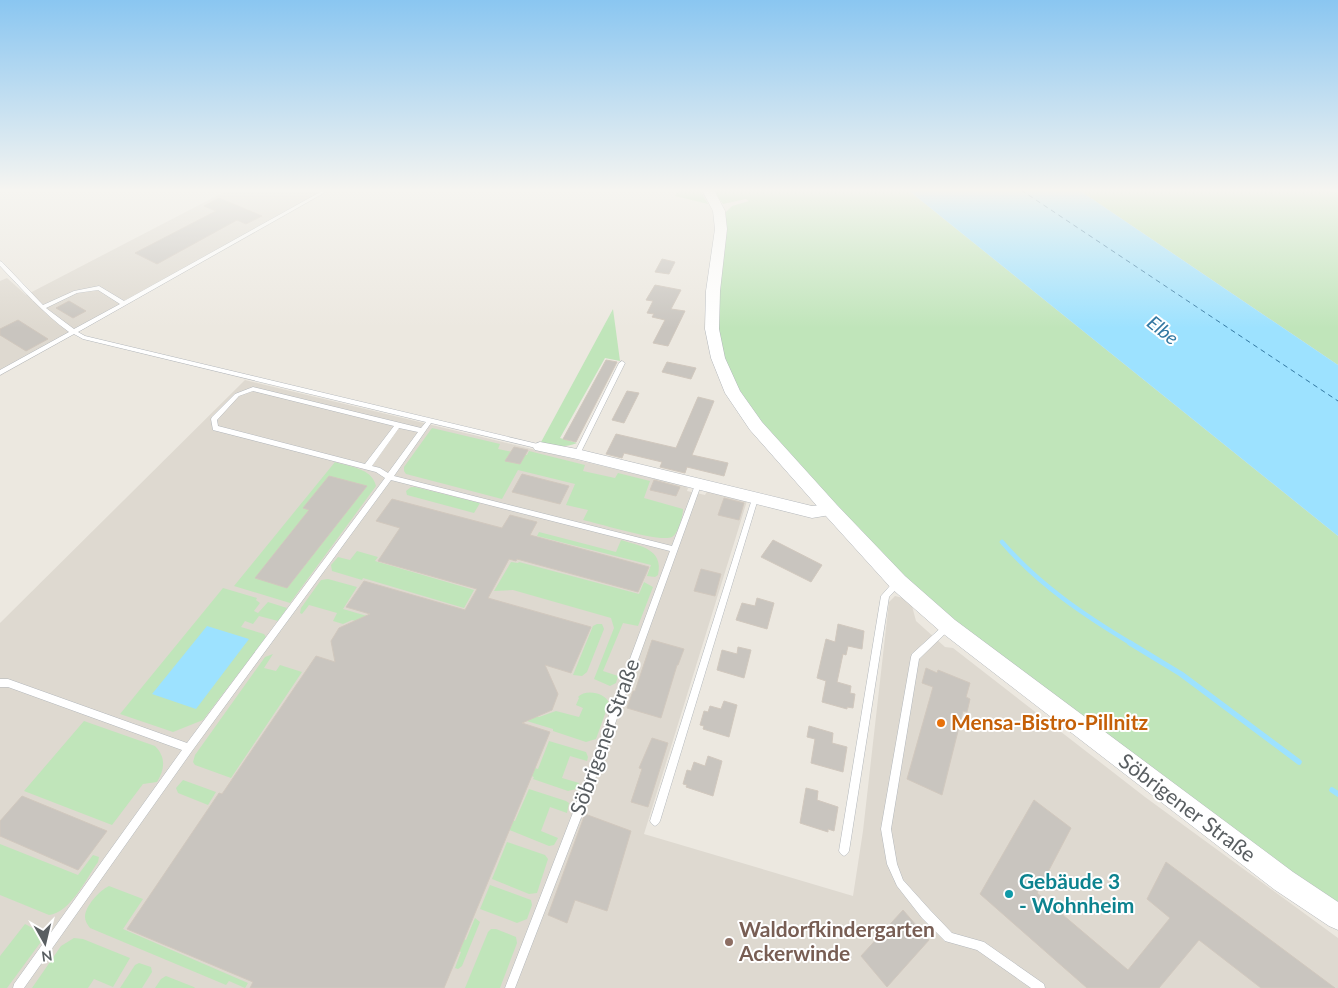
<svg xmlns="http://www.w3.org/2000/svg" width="1338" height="988" font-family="Lato,sans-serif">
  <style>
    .education { fill: #ded9d0 }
    .green { fill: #c0e5ba }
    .water { fill: #9de2ff }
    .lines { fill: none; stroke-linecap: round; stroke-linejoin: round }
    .stream-far1 { stroke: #9de2ff; stroke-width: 4.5 }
    .stream { stroke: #9de2ff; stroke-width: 5.5 }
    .ferry { stroke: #3378a2; stroke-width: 1; stroke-dasharray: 5 4; stroke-linecap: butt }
    .building { fill: #c9c5bf; stroke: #d1c8be }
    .service-casing { stroke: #b3b7bb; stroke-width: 1 }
    .minor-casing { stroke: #b3b7bb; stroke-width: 1 }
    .tertiary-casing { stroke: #b3b7bb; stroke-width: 1 }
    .service { fill: #fff; fill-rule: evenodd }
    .minor { fill: #fff; fill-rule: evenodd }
    .tertiary { fill: #fff; fill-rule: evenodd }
    .food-dot { fill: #e8710a; stroke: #fff; stroke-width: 2 }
    .culture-dot { fill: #0f9aa8; stroke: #fff; stroke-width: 2 }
    .education-dot { fill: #8d6e63; stroke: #fff; stroke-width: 2 }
    .labels { text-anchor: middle; stroke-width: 4; stroke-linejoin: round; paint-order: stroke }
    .water-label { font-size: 19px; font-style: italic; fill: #3378a2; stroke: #fff }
    .near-food-label { font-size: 21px; font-weight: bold; fill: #c56008; stroke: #fff; text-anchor: start }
    .near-street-label { font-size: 21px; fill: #595e61; stroke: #fff }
    .near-culture-label { font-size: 21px; font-weight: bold; fill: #0d838f; stroke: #fff; text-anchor: start }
    .near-education-label { font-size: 21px; font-weight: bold; fill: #785e54; stroke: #fff; text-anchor: start }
  </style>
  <rect width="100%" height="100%" fill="#ece8e0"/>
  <g class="education">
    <path d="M228,190h103l-331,186v-95l7,-3 19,17z"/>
    <path d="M245,380l440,106 3,2 -1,3 18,4 2,-4 40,10 -103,333 209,62 10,-65 26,-229 6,-6 8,2 9,8 4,15 29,26 8,1 192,149 193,141v50h-1338v-365z"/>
  </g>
  <g class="green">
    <path d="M679,190h21l8,14 -33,-8z"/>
    <path d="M713,190h195l430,346v370l-307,-223 -129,-104 -140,-154 -33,-51 -12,-44 7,-116 8,-8 17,-5 -3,-2 -23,5z"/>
    <path d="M1079,190h245l14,3v172z"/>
    <path d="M613,309l7,52 -15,-3 -45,80 17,5c-12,5 -24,3 -37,1z"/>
    <path d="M432,428l68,16 -2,5 29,6 2,-4 56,14 -2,6 32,7 3,-5 32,8 -6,17 39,11c0,7 -5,25 -11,28 -11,6 -74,-14 -89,-17l5,-10 -22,-5 9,-21 -57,-14 -16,29 -96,-25 -2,-3v-4z"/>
    <path d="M335,462c15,5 37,6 41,24l-86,117 -56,-17z"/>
    <path d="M411,487h4l65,16 -6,10 -67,-18 -1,-4z"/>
    <path d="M539,532l77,20 5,-12c19,6 43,9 37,35l-3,2 -8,-1 4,-11 -114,-29z"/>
    <path d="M357,551l21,6 -3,4 99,29 -10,18 -101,-30 -1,2 -30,-9 -1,-6 7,-8 12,3z"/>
    <path d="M511,562l7,1 1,-1 120,32 5,-12 9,5 -15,39 -15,-3 -20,48 15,5 -2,7 -6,3 -16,-7 20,-51 -3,-10 -98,-28 -19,1z"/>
    <path d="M328,579l29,8 -14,22 103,30 -5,8 -89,-27 -9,4 -10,-3 4,-8 -28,-8 -7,9 -2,-1 1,-5 20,-28z"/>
    <path d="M223,588l34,10 -1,2 4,3 -6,8 4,2 10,-11 19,6 -9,13 -19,-5 -6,8 -8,-3 -4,6 23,7 2,3 -63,83 -30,12 -53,-18z"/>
    <path d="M597,624h5l2,5 -17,43 -5,4 -9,-1 20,-49z"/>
    <path d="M273,654l-9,14 12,3 4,-6 22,7 -71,106 -36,-13 -2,-3 2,-7 70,-98z"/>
    <path d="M442,687l97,30 17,-6 23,6 4,-9 -7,-3 3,-7 -1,-1c7,-8 27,-5 31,6l-13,36 -10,3 -33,-11v-2l-115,-35z"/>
    <path d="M84,721l71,25c11,11 10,23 2,36l-14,2 -31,41 -88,-34z"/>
    <path d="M419,731l119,38 11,-28 37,11 2,5 -1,4 -17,-5 -8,22 17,5 -3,6 -8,2 -35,-12 1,-2 -120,-38z"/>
    <path d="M394,779l121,42 14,-32 37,12 3,2 -2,10 -17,-6 -9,24 17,7 -4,7 -5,1 -37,-15 -123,-43z"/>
    <path d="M183,780l33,12 -8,13 -30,-12 -2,-5z"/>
    <path d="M507,842l38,13 3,4 -11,34 -8,1 -37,-15z"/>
    <path d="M0,844l78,31 15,-20 6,2 -1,5c-12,17 -28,51 -49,53l-49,-20z"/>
    <path d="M490,885l41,15 1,5 -5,14 -10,4 -37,-14z"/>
    <path d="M109,886l34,13 -20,30 125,54 -3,5 -16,-7 -3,4 -136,-57c-3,-4 -5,-7 -5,-11 0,-11 15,-27 24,-31z"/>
    <path d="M342,893l124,47 9,-22 5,4 -18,44 -4,3 -3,-1 6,-16 -125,-49z"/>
    <path d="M25,924l21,11 -39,53h-7v-32z"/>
    <path d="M491,929h5l20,8 1,6 -17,45h-35l23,-56z"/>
    <path d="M74,938l9,1 47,19 -17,29 -19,-8 -6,9h-56l29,-42z"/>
    <path d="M139,963l12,4 1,5 -10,16h-22l15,-23z"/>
    <path d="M166,976l28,11 1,1h-40l6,-9z"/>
  </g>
  <g class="water">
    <path d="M908,190h171l259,175v171z"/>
    <path d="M207,626l42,13 -53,70 -44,-15z"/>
  </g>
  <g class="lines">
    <path class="stream-far1" d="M1002,542c37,43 82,73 130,102"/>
    <g class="stream">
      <path d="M1130,643l51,31 118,88"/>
      <path d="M1332,790l6,4"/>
    </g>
    <path class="ferry" d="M1021,190l317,211"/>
  </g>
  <g class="building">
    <path d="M219,198l43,18 -16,8 -9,-4 -80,44 -22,-11 81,-42 -12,-5z"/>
    <path d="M662,259l13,3 -6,12 -14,-2z"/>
    <path d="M655,285l26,5 -10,19 14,2 -17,35 -15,-3 12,-23 -13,-3 2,-3 -7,-1 6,-12 -7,-1z"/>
    <path d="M69,301l17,10 -13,7 -17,-10z"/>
    <path d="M18,320l30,19 -22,12 -26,-16v-6z"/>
    <path d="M606,360l11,2 -41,80 -13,-3z"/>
    <path d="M667,362l29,6 -5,11 -29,-7z"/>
    <path d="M627,391l12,2 -15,30 -12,-3z"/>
    <path d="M698,397l16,4 -22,54 36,8 -4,13 -37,-9 -2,6 -25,-6 2,-5 -38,-9 -2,5 -16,-4 10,-20 60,14z"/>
    <path d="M514,447l14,3 -8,14 -15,-3z"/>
    <path d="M522,474l47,12 -9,18 -48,-12z"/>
    <path d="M329,476l38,10 -80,102 -32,-10 54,-68 -6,-2z"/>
    <path d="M654,480l26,7 -4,9 -26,-6z"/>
    <path d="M724,498l20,5 -5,17 -21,-5z"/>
    <path d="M392,499l110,29 8,-13 27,7 -7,13 119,32 -11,25 -121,-33 -1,2 -7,-2 -21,39 103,29 -20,46 -26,-8 13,29 -6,16 -30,13 28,9 -106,256h-194l3,-6 -126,-53 92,-136 3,1 94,-138 19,6 -4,-21 8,-13 31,-14 -24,-7 18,-26 101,29 12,-21 -99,-28 22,-33 -24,-7z"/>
    <path d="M773,540l49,25 -11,17 -50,-25z"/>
    <path d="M701,569l20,5 -6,22 -21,-5z"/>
    <path d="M757,598l17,5 -7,26 -31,-9 6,-17 13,3z"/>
    <path d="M838,624l26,7 -2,18 -14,-3 -2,9 -3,-1 -6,28 14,4 -1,7 5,1 -2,14 -6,-1v2l-25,-7 4,-21 -9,-3 9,-39 9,3z"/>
    <path d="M652,640l32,9 -6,16h-1l-16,53 -34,-10 6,-17h2z"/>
    <path d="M738,647l13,3 -7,28 -27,-8 5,-20 15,4z"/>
    <path d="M926,668l11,5 1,-3 32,13 -4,14 4,2 -3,13 -4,-1 -21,84 -35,-16 26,-92 -11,-4z"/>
    <path d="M724,701l13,4 -8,32 -26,-8 1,-3 -4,-1 4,-14 4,1 2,-6 11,3z"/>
    <path d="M809,726l24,7 -1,10 15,4 -4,25 -32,-9 4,-24 -8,-2z"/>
    <path d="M652,738l16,5 -20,64 -17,-5 11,-33 -3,-1z"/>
    <path d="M708,756l14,5 -9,35 -27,-9 1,-2 -4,-1 4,-14 4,1 3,-9 11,4z"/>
    <path d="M806,788l12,3 -1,9 21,7 -4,24 -6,-2v3l-28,-9z"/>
    <path d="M22,796l85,35 -29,39 -78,-34v-15z"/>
    <path d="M1034,800l37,28 -34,65 91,77 42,-52 -23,-19 19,-37 169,126h-74l-62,-48 -40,48h-72l-107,-94z"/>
    <path d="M585,814l46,17 -24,80 -32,-11 -8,23 -19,-8z"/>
    <path d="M903,910l26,30 -42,47 -26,-31z"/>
  </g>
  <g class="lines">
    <defs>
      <g id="service">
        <path d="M324,190h5l-251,142 7,4 457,109 1,2 -1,2h-2l-109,-26 -37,53 278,70 23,-61 1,-2h4l1,2 -117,325 -69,178h-10l69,-178 96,-259 -279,-71 -199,271 -168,237h-11l1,-4 168,-234 -174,-63h-8v-8h8l179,64 198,-265 -9,-6 -163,-42 -2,-11 1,-2 23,-23 18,-7 168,41 5,-6 -343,-83 -9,-5 -74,41v-5l69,-38c-26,-19 -47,-43 -69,-66v-5l2,1 41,43 31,-14 25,-5 25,15zM98,290l22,14 -46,25 -28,-21 31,-15zM253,391l141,35 -29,38 -147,-38 -1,-6 22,-24zM399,428l19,4 -30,41 -8,-5 -8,-2z"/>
        <path d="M622,361l3,2 -45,91 -3,2h-2l-1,-2 45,-91z"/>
        <path d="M755,496l2,1 1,2 -98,322 -2,3 -3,2 -3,-2 -2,-3 102,-322 1,-2z"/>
        <path d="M898,579l3,1 1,2 -1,2 -12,13 -40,254 -2,3 -3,2 -3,-2 -2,-3 42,-255 14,-16z"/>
        <path d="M948,622l3,2 1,2 -1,2 -32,31 -28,170 6,35 6,16 27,30 22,23 32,9 60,42 1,4h-14l-54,-38 -32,-9 -23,-23 -25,-32 -10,-22 -6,-35 30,-172 1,-3 33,-30z"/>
      </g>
      <path id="minor" d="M540,442l37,7 235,57 19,-2 5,2 2,4 -2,4 -24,4 -235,-59 -42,-9 -2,-3 2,-3z"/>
      <path id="tertiary" d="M702,190h12l11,21 2,18 -7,62 -1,38 6,29 15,33 22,31 75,83 68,71 50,44 338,252 45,30v28l-9,-4 -54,-36 -334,-258 -50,-44 -66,-73 -75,-85 -25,-37 -14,-35 -6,-29 1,-38 9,-62 -2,-18z"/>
    </defs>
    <use href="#service" class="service-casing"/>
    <use href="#minor" class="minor-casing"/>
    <use href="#tertiary" class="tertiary-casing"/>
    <use href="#service" class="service"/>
    <use href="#minor" class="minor"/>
    <use href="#tertiary" class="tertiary"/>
  </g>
  <linearGradient id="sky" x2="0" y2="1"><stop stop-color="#8ac6f1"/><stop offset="0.58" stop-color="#f6f5f1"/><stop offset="1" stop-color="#f6f5f1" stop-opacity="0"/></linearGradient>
  <rect width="1338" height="328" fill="url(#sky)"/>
  <circle class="food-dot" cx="941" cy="723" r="5"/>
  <circle class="culture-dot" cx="1009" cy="894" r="5"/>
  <circle class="education-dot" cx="729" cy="942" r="5"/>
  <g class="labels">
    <g class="water-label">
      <text transform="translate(1163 330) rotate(39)" y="7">Elbe</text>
    </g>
    <g class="near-food-label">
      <text x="951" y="730">Mensa-Bistro-Pillnitz</text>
    </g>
    <g class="near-street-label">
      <text transform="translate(605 737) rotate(-70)" y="7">Söbrigener Straße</text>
      <text transform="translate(1187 808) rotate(37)" y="7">Söbrigener Straße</text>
    </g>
    <g class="near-culture-label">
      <text x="1019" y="889">Gebäude 3<tspan x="1019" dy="24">- Wohnheim</tspan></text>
    </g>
    <g class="near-education-label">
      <text x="739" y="937">Waldorfkindergarten<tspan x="739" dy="24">Ackerwinde</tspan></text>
    </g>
  </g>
  <g transform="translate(45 943) rotate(172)" stroke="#ffffff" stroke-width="4" paint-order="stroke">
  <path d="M0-4L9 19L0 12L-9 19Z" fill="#595e61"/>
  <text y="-8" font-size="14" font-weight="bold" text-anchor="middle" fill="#595e61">N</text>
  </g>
</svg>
